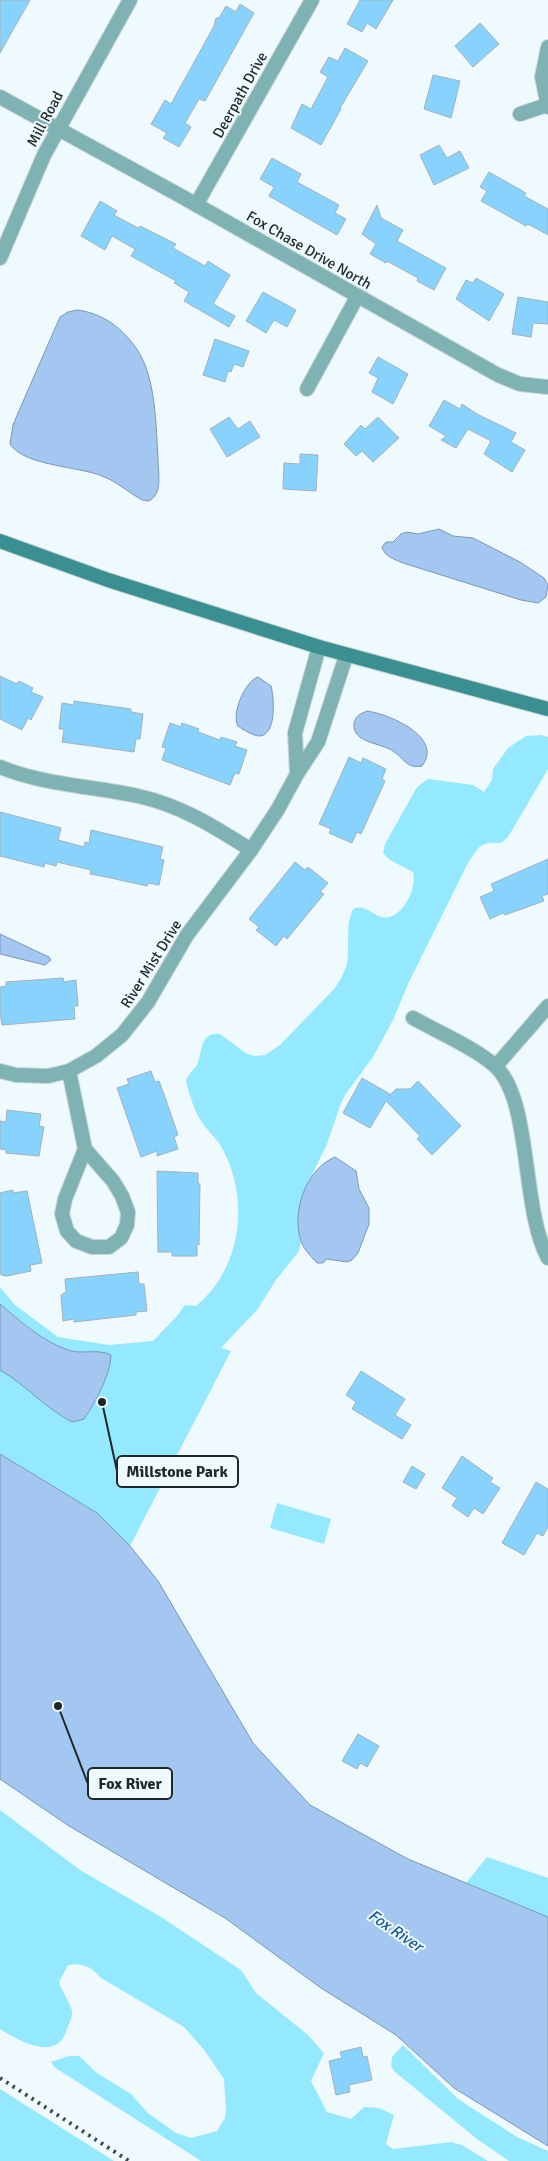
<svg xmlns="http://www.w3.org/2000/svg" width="548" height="2161" font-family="Signika,sans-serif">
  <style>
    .green { fill: #95e9ff }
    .water { fill: #a3c7f1; stroke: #7b97b5 }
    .building { fill: #88d3fd; stroke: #a2b2bb }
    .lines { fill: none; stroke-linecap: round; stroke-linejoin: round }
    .minor-casing { stroke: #c9d4d7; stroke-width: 16 }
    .tertiary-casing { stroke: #c9d4d7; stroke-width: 16 }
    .secondary-casing { stroke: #c9d4d7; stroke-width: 16 }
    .minor { stroke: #7fb2b3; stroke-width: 14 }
    .tertiary { stroke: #7fb2b3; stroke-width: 14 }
    .secondary { stroke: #3a8f91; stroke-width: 14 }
    .rail { stroke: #41494b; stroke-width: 4; stroke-dasharray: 2.5 5; stroke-linecap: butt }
    .labels { text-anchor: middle; stroke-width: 4; stroke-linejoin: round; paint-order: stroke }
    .street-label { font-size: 15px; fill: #1f2729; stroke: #eefafd }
    .water-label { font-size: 16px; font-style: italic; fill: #1c5997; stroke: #eefafd }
    .leader { fill: none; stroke: #1f2729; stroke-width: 2 }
    .callout-dot { fill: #1f2729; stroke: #eefafd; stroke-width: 2 }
    .callout { fill: #eefafd; stroke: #1f2729; stroke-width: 2 }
    .callout-label { font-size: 16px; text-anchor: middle; font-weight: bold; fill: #1f2729 }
  </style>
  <rect width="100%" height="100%" fill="#eefafd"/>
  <g class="green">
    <path d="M541,735l7,2v32l-40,68 -7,6c-21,-1 -21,2 -33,20l-60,121 -15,36 -20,37 -28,38 -5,11 -13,38 -22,45 -5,17 -2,9 3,26 -2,10 -23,29 -19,30 -36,38 10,3 -101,195 -33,-33 -97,-59v-167l15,18 43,32 51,8 44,-4 24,-25 8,-11 11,1c46,-38 54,-107 26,-158 -5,-9 -13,-16 -19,-24 -9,-13 -13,-28 -17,-43 2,-7 7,-10 11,-16 6,-13 2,-33 23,-31l27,20 8,2 10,-1 15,-10 55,-57c5,-8 10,-16 12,-25 3,-18 -2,-37 6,-54 14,-7 23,12 36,8 16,-4 28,-30 24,-45l-23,-12 -7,-7 2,-9 32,-57 11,-8 45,6 11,7 8,-12 1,-11 15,-21 18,-12z"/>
    <path d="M277,1503l54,16 -7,25 -54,-16z"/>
    <path d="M0,1810l80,60 81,47 80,53 15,23 52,42 16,18 -13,28 16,31 24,7 13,-12 15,1 15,7 -8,29 7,5 58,-7 11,3 26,16h-287l-147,-94 -3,-5 18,-6h10l18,17 34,21 17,19 28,20 15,5 26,-7 8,-13 1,-7 -2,-32 -19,-28 -21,-24 -83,-49c-9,-11 -19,-16 -33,-13l-9,17c3,10 11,20 13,29 1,5 -3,13 -5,18 -9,34 -48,12 -67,0z"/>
    <path d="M487,1857l61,21v39l-82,-34z"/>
    <path d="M403,2045l55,54 59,38 31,14v10h-39l-32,-22 -82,-67 -4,-6 1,-9z"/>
    <path d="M0,2089l114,72h-114z"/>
  </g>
  <g class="water">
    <path d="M77,310c26,3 47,19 61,41 18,28 18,76 20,108 0,9 2,21 0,30 -2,6 -4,9 -9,12l-7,-1c-14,-8 -26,-19 -40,-24 -24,-10 -78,-10 -92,-32l3,-19 5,-12 42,-96 8,-5z"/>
    <path d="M439,529l14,7 20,2 47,24 24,16 4,7 -2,12 -8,6 -17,-3 -118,-37c-9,-4 -18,-6 -21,-16l4,-5h7l8,-8 6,-2 11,2z"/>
    <path d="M258,677l13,9c3,11 6,48 -11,50 -7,0 -16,-6 -22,-10 -7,-12 7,-45 20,-49z"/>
    <path d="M367,711c22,3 77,26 55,55 -16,3 -18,-8 -29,-15 -11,-8 -41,-8 -39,-27 1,-8 6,-10 13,-13z"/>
    <path d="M0,934l49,23 2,3 -6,5 -45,-11z"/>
    <path d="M335,1157l21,14 3,18 10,19v16l-11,29 -6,7 -5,2 -20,-3 -4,4h-6c-6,-7 -13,-13 -16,-22 -10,-29 5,-72 34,-84z"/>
    <path d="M0,1304c20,17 42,37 68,46 14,5 29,-2 43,5 -1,21 -15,46 -27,64l-12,3c-27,-14 -46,-37 -72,-52z"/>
    <path d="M0,1454l97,59 33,33 28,35 95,162 57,62 98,54 140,58v229l-94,-58 -58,-53 -75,-47 -96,-70 -156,-92 -69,-47z"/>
  </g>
  <g class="building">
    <path d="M0,0h30l-30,53z"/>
    <path d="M360,0h33l-17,29 -9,-6 -5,9 -15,-8z"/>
    <path d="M240,4l14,9 -49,88 -6,-2 -14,24 6,4 -12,20 -16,-9 4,-5 -16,-9 14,-24 6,4 43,-78 2,-8h3l7,-12 10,6z"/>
    <path d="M480,23l19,21 -26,23 -18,-21z"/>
    <path d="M345,48l23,13 -28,47 1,1 -20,36 -30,-17 11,-24 9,5 17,-32 -8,-5 9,-15 9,4z"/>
    <path d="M433,75l27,6 -9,37 -27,-9z"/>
    <path d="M439,145l8,13 13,-7 9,17 -35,17 -14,-30z"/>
    <path d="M272,158l29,16 -4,8 42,23 -4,8 11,6 -9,16 -68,-39 5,-9 -14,-8z"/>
    <path d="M489,172l37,21 -2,3 24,13v26l-20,-11 -2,2 -45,-25 6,-10 -7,-4z"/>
    <path d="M100,201l17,10 -3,4 24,13 2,-2 36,18 -3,4 32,18 3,-5 22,14 -17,29 22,12 -6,11 -45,-26 5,-9 -15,-9 2,-2 -45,-25 4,-7 -23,-13 -7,14 -24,-14z"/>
    <path d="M377,205l4,13 22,12 -6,11 49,27 -12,22 -17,-9 1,-3 -31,-17 -1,2 -16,-9 6,-10 -14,-10z"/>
    <path d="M476,278l28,16 -15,27 -33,-22 10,-19 7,3z"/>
    <path d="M263,292l33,18 -9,17 -13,-7 -8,13 -20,-12z"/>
    <path d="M518,297l30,5v22l-15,-1 -2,14 -19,-3z"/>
    <path d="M215,339l34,12 -6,16 -9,-3 -3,8 -3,-1 -3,11 -22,-7z"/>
    <path d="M378,357l30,17 -15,30 -21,-12 6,-14 -9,-5z"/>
    <path d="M444,400l16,9 2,-5 15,10 39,19 -5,9 14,8 -13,22 -28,-18 7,-13 -23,-12 -12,19 -15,-8 5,-4 -17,-10z"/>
    <path d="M229,417l9,12 12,-8 10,16 -33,20 -17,-28z"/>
    <path d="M378,417l21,21 -26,24 -11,-11 -6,5 -12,-12 17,-19 4,4z"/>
    <path d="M300,454l18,1 -2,36 -33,-2 1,-26 16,1z"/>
    <path d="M0,676l17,8 2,-3 14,7 -2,4 12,5 -12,23 -3,-2 -6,12 -22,-11z"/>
    <path d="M74,701l57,8v3l12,2 -3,25h-4l-2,13 -72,-10 2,-13h-5l3,-26 12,2z"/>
    <path d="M170,723l11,4 1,-4 17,6 -1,3 22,8 1,-3 16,5 -2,4 12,4 -8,24 -4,-1 -5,12 -68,-25 4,-12 -4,-1z"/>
    <path d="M349,757l12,6 2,-5 23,11 -4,10 3,2 -24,53 -4,-2 -5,11 -23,-10 2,-4 -12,-5z"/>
    <path d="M0,812l61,16 -3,12 26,7 1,-5 4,1 2,-13 72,17 -3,12 4,1 -5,25 -11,-2 -1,3 -41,-9 -16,-3 1,-4 -34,-8 -1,4 -11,-3 -1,4 -44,-11z"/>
    <path d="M548,859v35l-6,2 2,5 -39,14 -2,-2 -13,6 -10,-22 14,-6 -3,-7z"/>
    <path d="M295,862l10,8 3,-3 20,16 -8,9 4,2 -37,45 -3,-3 -8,10 -20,-16 3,-3 -10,-8z"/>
    <path d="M63,978l1,4 12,-2 2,26h-4l1,13 -73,6 -2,-13v-25l6,-1v-4z"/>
    <path d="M151,1071l4,11 4,-1 6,16 13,38 -4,2 4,12 -21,7v-5l-16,6 -24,-69 12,-4 -2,-5z"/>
    <path d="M362,1078l28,16 -1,2 7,-7h14l8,-8 43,45 -29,29 -15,-16 3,-3 -34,-35 -16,27 -27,-15z"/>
    <path d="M7,1110l34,4 -2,12 5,1 -5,29 -33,-3v-3l-6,-1v-28l6,1z"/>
    <path d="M157,1171l41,2v11h2l-1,61 -2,-1v12h-25v-4h-14z"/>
    <path d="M13,1190v3l14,-2 15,72 -12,2 1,6 -24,5 -6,-1 -1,-7v-75z"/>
    <path d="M138,1272l1,12h5l3,27 -11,1v3l-62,7v-3l-11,2 -2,-26 5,-3 -1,-13z"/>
    <path d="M361,1371l44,28 -10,16 16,10 -9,14 -50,-30 4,-7 -10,-7z"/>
    <path d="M462,1456l31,22 -3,4 10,6 -17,26 -9,-6 -6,9 -16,-11 5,-8 -15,-10z"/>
    <path d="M412,1466l13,8 -9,15 -13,-7z"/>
    <path d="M536,1482l12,7v38l-5,9 -6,-3 -13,22 -22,-12z"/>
    <path d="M358,1734l21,12 -12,21 -7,-4 -3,6 -15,-8z"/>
    <path d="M361,2047l2,10 4,-1 5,24 -23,5 1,7 -14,3 -7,-34 13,-3 -2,-6z"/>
  </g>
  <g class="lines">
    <defs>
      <g id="minor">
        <path d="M548,47l-6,30 6,30"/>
        <path d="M0,97l179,98 319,180 22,9 28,3"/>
        <path d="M520,114l27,-9"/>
        <path d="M196,205l116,-205"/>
        <path d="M307,389l50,-92"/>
        <path d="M0,767c44,18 92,19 138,29 42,9 77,31 113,54"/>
        <path d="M297,774l-2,-41 24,-86"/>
        <path d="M413,1018c23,13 64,31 82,48 37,33 26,143 53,192"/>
        <path d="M496,1066l52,-60"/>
        <path d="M0,1071l16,4 32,1 21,-5 27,-15 26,-21 26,-33 39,-67 64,-85 27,-41 19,-35 21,-32 28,-86"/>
        <path d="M69,1071l16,78 -20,50 -3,15 5,17 9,10 16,6h17l12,-9 6,-13 1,-13 -6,-16 -9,-15 -28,-32"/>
      </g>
      <path id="tertiary" d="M0,258l44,-103 86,-155"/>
      <path id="secondary" d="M0,541l108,39 211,67 229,62"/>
    </defs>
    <use href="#minor" class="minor-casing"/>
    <use href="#tertiary" class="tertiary-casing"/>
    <use href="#secondary" class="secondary-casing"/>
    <use href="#minor" class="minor"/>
    <use href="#tertiary" class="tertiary"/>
    <use href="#secondary" class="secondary"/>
    <path class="rail" d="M0,2078l129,83"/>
  </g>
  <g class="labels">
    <g class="street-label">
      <text transform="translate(240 95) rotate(-61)" y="5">Deerpath Drive</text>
      <text transform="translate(45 119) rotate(-62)" y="5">Mill Road</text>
      <text transform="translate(309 250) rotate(30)" y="5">Fox Chase Drive North</text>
      <text transform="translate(151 964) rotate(-58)" y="5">River Mist Drive</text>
    </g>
    <g class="water-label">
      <text transform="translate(396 1930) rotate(34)" y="6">Fox River</text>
    </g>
  </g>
  <path class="leader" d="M102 1402L117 1471M58 1706L88 1784"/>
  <g class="callout-dot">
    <circle cx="102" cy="1402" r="5"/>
    <circle cx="58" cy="1706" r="5"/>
  </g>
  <g class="callout">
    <rect x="117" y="1456" width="121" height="31" rx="5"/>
    <rect x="88" y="1768" width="84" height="31" rx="5"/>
  </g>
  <g class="callout-label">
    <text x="177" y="1477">Millstone Park</text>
    <text x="130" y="1789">Fox River</text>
  </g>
</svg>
